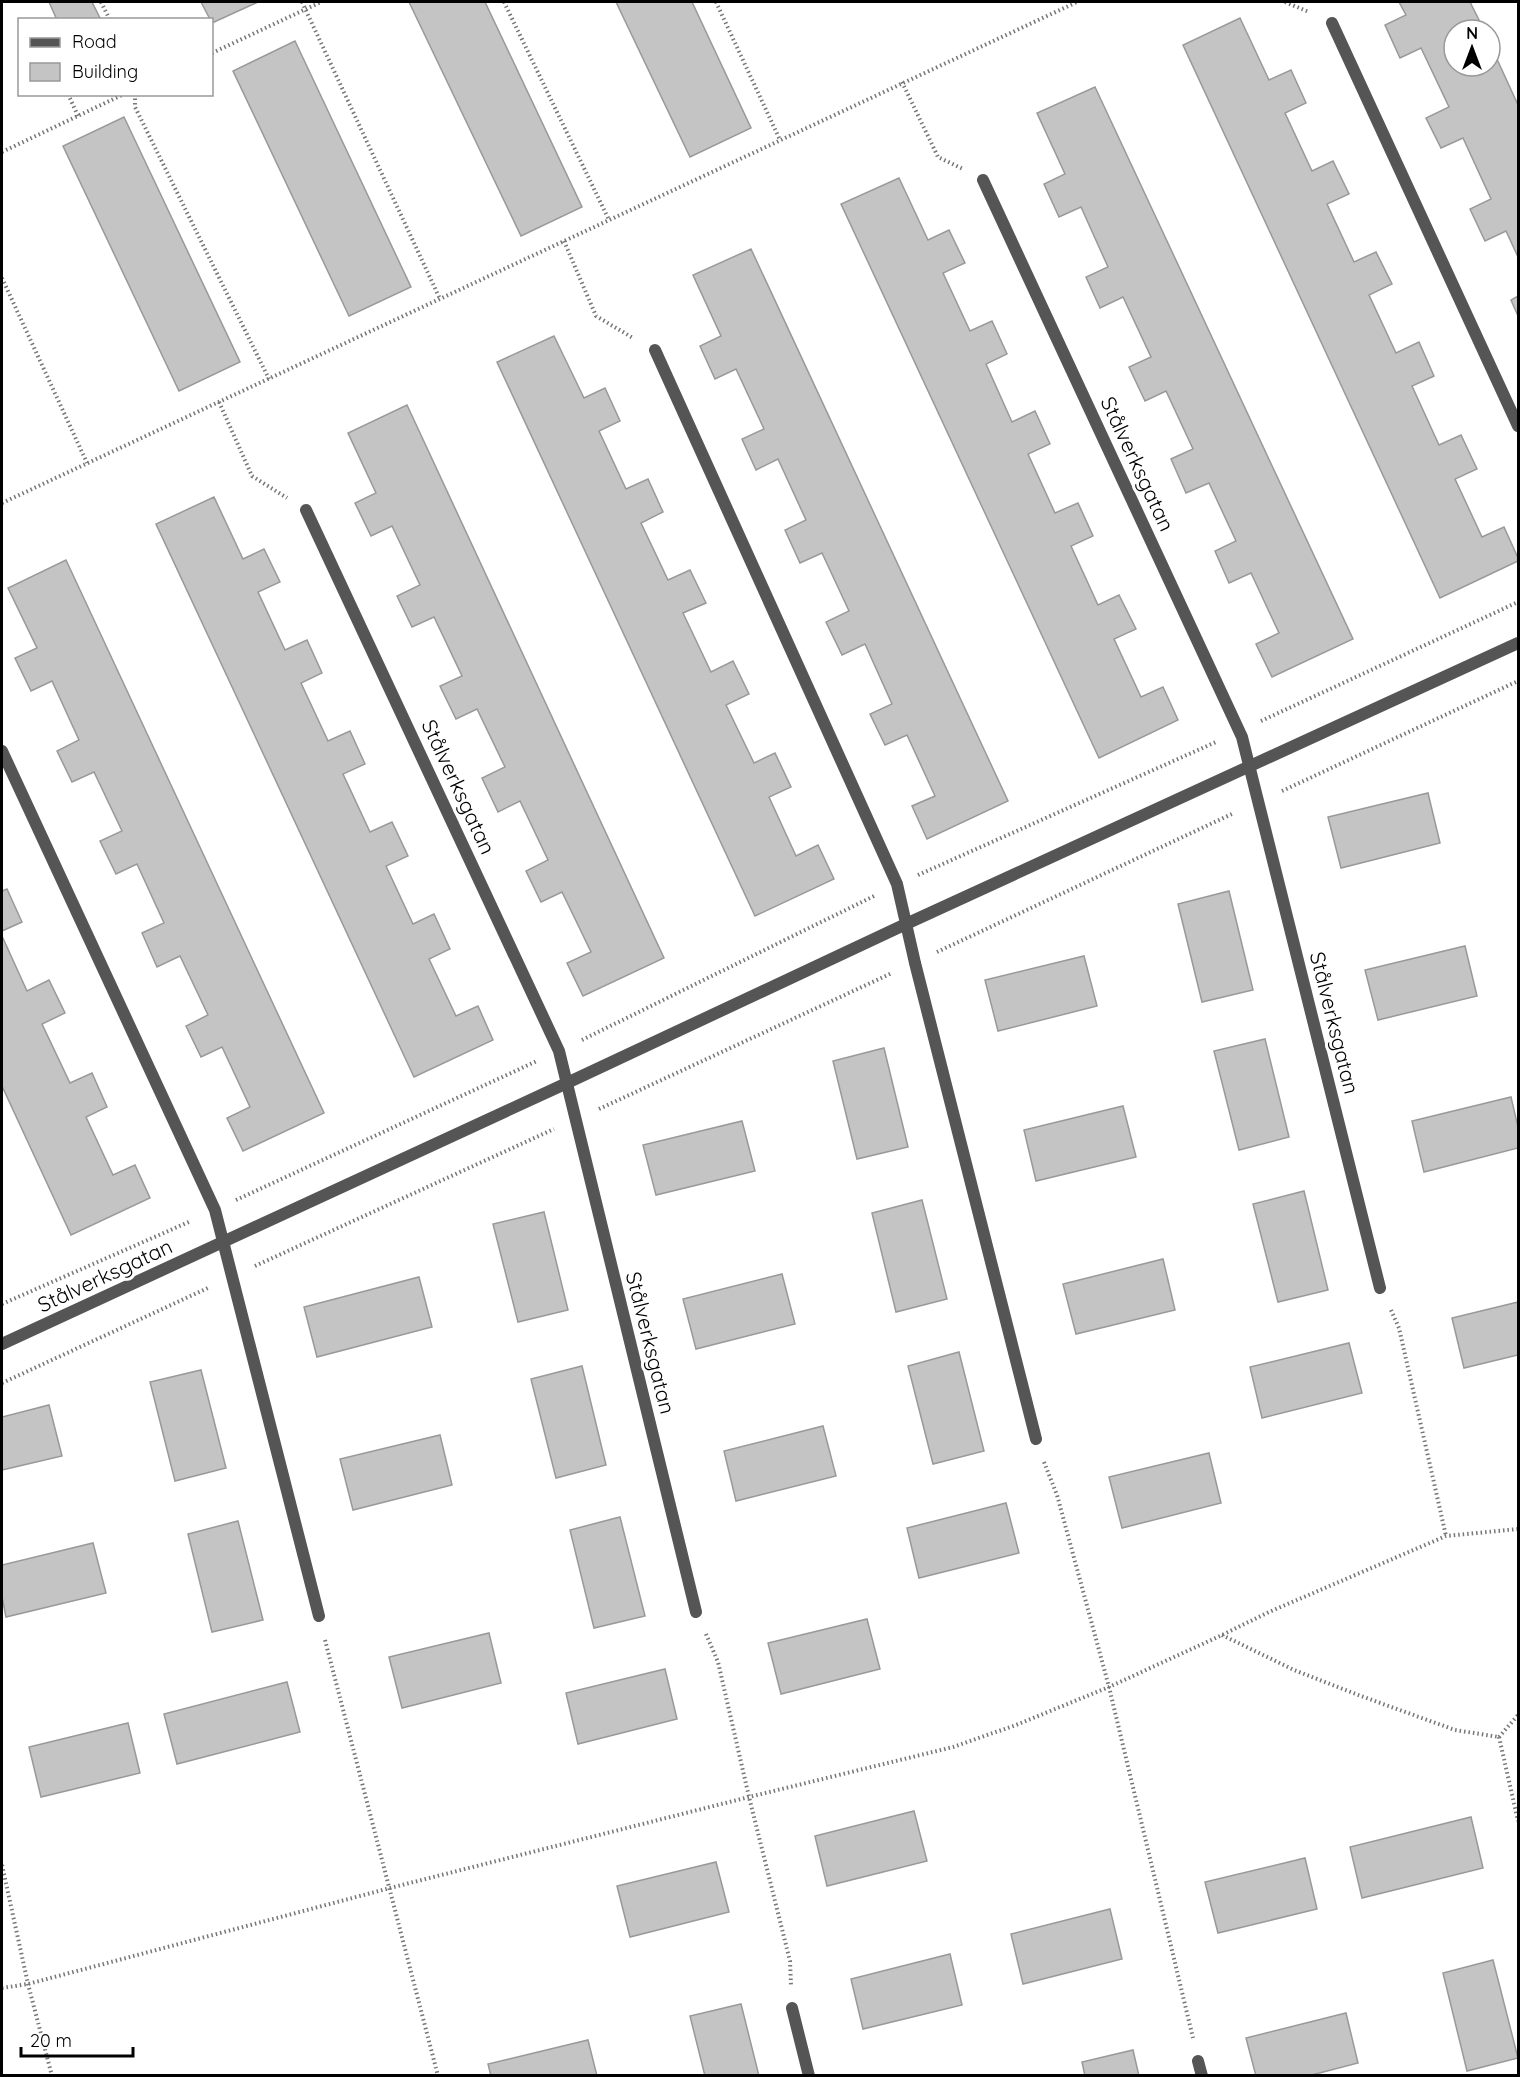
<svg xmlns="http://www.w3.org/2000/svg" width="1520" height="2077" font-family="Quicksand,sans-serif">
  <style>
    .building { fill: #c4c4c4; stroke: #999; stroke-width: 1.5 }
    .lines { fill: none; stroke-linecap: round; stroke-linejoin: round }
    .path { stroke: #777; stroke-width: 4; stroke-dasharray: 1.5 3; stroke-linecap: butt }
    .minor { stroke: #555; stroke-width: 12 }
    .labels { text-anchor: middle; stroke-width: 6; stroke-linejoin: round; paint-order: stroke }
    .street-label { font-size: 21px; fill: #000; stroke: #fff }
  </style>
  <rect width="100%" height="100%" fill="#fff"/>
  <g class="building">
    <path d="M49,2h43l9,18h-44z"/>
    <path d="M201,2h57l-46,21z"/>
    <path d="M409,2h76l97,205 -61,29z"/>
    <path d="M616,2h76l59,126 -61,29z"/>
    <path d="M1399,2h71l14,28h-30v36h36v-22l28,61v152l-12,-26 -21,10 -15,-32 21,-10 -28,-61 -22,10 -15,-30 23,-11 -28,-59 -21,10 -15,-33 21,-10z"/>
    <path d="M1240,18l29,62 22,-10 15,33 -21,10 27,58 21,-10 16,33 -22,10 27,58 22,-10 16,32 -23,11 27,58 23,-11 15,34 -22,10 27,59 22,-10 16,34 -22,10 27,58 22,-10 14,31v3l-78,37 -257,-553z"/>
    <path d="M295,41l116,246 -62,29 -116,-245z"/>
    <path d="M1095,87l258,552 -81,38 -16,-33 23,-11 -28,-60 -22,10 -14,-32 21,-10 -27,-58 -23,10 -15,-34 22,-10 -27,-58 -21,10 -16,-34 22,-10 -28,-60 -23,11 -14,-31 22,-10 -27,-60 -22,10 -15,-33 21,-10 -28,-61z"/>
    <path d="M124,117l116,245 -61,29 -116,-245z"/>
    <path d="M899,178l29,62 21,-10 16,33 -22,10 27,58 22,-10 15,33 -21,10 26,58 23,-11 15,33 -22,10 27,59 23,-10 15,33 -22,10 27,59 21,-10 17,34 -22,10 27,58 22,-10 15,33 -79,38 -258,-554z"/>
    <path d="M751,249l257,552 -81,38 -15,-33 23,-10 -28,-61 -22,10 -15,-31 22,-10 -27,-60 -23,11 -16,-33 23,-11 -27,-58 -22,10 -15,-33 21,-10 -28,-61 -22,11 -14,-31 22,-10 -28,-60 -21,10 -15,-33 21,-10 -28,-61z"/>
    <path d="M1518,296v20l-7,-16z"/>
    <path d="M554,336l30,62 21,-10 15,33 -21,10 27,58 22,-10 15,33 -22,11 27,57 22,-10 16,33 -23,10 28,59 22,-11 16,33 -23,11 28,58 21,-10 16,34 -22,10 27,59 22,-11 16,34 -79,37 -258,-554z"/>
    <path d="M407,405l257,553 -81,38 -16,-33 24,-11 -29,-60 -21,10 -15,-31 22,-11 -28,-59 -22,11 -16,-34 23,-11 -28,-58 -21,10 -16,-33 22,-10 -28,-59 -22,10 -15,-31 23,-11 -28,-59 -21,10 -16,-33 21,-10 -28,-60z"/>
    <path d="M214,497l29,62 21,-10 16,33 -22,10 27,58 22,-10 15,33 -21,10 27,58 22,-10 15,33 -22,10 27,58 22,-10 16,34 -22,10 27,58 21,-10 16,35 -21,10 27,57 22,-10 15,34 -79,37 -258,-553z"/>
    <path d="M66,560l258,553 -81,38 -16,-33 23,-11 -28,-60 -21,10 -15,-31 22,-11 -28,-59 -23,11 -15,-34 22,-10 -27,-59 -21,10 -16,-33 22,-10 -28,-59 -22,10 -15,-31 22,-11 -27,-59 -21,10 -16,-33 22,-10 -29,-60z"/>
    <path d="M1428,793l12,50 -99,25 -13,-51z"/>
    <path d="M7,889l15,33 -20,9v-40z"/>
    <path d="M1229,891l24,99 -51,12 -24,-98z"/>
    <path d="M2,936l25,55 22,-11 16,33 -23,11 28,59 22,-10 15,34 -21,10 27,58 22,-10 15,33 -79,37 -69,-149z"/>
    <path d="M1465,946l12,50 -99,24 -13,-50z"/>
    <path d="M1084,956l13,50 -99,25 -13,-51z"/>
    <path d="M1265,1039l24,98 -50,13 -25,-99z"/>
    <path d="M884,1048l24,99 -51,12 -24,-98z"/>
    <path d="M1511,1097l7,30v21l-94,24 -12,-51z"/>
    <path d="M1123,1106l13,51 -100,24 -12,-51z"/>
    <path d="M742,1121l13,50 -99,24 -13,-50z"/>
    <path d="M1304,1191l24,99 -50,12 -25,-98z"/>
    <path d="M922,1200l25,99 -51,13 -24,-99z"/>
    <path d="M544,1212l24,98 -50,12 -25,-98z"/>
    <path d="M1163,1259l12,51 -99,24 -13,-50z"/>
    <path d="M782,1274l13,50 -99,25 -13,-50z"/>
    <path d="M419,1277l13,50 -115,30 -13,-50z"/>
    <path d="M1518,1302v53l-54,13 -12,-50z"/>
    <path d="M1349,1343l13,50 -100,25 -12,-51z"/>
    <path d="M959,1352l25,99 -51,13 -25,-98z"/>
    <path d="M582,1366l24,99 -50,13 -25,-99z"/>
    <path d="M201,1370l25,98 -51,13 -25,-99z"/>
    <path d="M49,1405l13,51 -60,14v-53z"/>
    <path d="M823,1426l13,50 -100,25 -12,-50z"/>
    <path d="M440,1435l12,50 -99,25 -13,-51z"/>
    <path d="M1209,1453l12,50 -99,25 -13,-51z"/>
    <path d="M1006,1503l13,50 -100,25 -12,-50z"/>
    <path d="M620,1517l25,99 -51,12 -24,-98z"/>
    <path d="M238,1521l25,99 -51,12 -24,-98z"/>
    <path d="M93,1543l13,50 -100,24 -4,-20v-32z"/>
    <path d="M867,1619l13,50 -99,25 -13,-51z"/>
    <path d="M489,1633l12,50 -99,25 -13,-51z"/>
    <path d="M665,1669l12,50 -99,25 -12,-51z"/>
    <path d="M287,1682l13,50 -123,32 -13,-50z"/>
    <path d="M128,1723l12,50 -99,24 -12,-50z"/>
    <path d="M914,1811l13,50 -100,25 -12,-50z"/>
    <path d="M1471,1817l12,51 -121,30 -12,-51z"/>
    <path d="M1305,1858l12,51 -99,24 -13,-51z"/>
    <path d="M716,1862l13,50 -99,25 -13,-51z"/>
    <path d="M1110,1909l12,50 -99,25 -12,-50z"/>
    <path d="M950,1954l12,51 -99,24 -12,-50z"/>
    <path d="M1493,1960l25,98 -51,13 -24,-98z"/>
    <path d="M741,2004l18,72h-54l-15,-60z"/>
    <path d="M1346,2013l12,50 -50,13h-52l-10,-38z"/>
    <path d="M588,2040l9,36h-106l-3,-12z"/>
    <path d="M1133,2050l6,26h-54l-3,-14z"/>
  </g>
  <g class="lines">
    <g class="path">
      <path d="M101,2l9,18"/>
      <path d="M302,2l138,297"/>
      <path d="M504,2l105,218"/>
      <path d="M716,2l64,138"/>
      <path d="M1285,2l24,10"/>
      <path d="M212,53l109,-51"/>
      <path d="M902,82l36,75 25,12"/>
      <path d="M68,94l10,22"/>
      <path d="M135,94v13l134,272"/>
      <path d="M2,152l122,-58"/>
      <path d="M564,241l32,75 37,22"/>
      <path d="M2,278l85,185"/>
      <path d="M219,402l33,74 35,22"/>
      <path d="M2,503l1075,-501"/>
      <path d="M1261,721l257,-119"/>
      <path d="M1282,791l236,-110"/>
      <path d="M918,875l298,-133"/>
      <path d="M937,952l297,-139"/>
      <path d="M582,1040l292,-144"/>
      <path d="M599,1109l293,-136"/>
      <path d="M236,1200l301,-139"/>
      <path d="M255,1266l299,-137"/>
      <path d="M2,1304l189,-83"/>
      <path d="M1391,1310l8,18 47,208"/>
      <path d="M2,1383l208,-96"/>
      <path d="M1044,1462l13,33 52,192 84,351"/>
      <path d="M706,1634l12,28 31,135 41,164 1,24"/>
      <path d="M1222,1635l72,35 67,26 94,34 44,7"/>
      <path d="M325,1640l113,436"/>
      <path d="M1499,1737l19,84"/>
      <path d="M1499,1737l19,-22"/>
      <path d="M2,1865l26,119 24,92"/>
      <path d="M2,1988l26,-4 362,-96 359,-91 204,-50 63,-22 93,-38 113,-52 47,-23 177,-76 72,-7"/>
    </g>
    <g class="minor">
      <path d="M1332,23l186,403"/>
      <path d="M983,180l259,557 138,551"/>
      <path d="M655,350l242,534 18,79 121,476"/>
      <path d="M306,510l253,541 137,561"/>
      <path d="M2,751l213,459 104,406"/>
      <path d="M2,1344l565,-261 339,-159 612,-281"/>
      <path d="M792,2008l17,68"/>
      <path d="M1198,2061l4,15"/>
    </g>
  </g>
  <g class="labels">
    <g class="street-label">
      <text transform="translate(1137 464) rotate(65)" y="7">Stålverksgatan</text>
      <text transform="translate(458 787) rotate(65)" y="7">Stålverksgatan</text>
      <text transform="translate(1334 1023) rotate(76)" y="7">Stålverksgatan</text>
      <text transform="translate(105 1276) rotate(-25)" y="7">Stålverksgatan</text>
      <text transform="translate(650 1343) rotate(76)" y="7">Stålverksgatan</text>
    </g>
  </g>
  <rect width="1520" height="2077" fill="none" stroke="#000000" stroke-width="6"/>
  <rect x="18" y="18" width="195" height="78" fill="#ffffff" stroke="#999999" stroke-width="1.5"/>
  <rect x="30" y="38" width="30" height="9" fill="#555555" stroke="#999999" stroke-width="1.5"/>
  <text x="72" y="48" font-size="18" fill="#000000">Road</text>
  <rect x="30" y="63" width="30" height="18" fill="#c4c4c4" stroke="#999999" stroke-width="1.5"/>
  <text x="72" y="78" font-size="18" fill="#000000">Building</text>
  <g transform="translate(1472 48)"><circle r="28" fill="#ffffff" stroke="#999999" stroke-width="1.5"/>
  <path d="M0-4.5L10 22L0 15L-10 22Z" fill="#000000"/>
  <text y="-9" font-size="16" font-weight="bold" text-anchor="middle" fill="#000000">N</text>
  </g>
  <path d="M21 2047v9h112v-9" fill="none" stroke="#000000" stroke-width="3"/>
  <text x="30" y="2047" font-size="18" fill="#000000" stroke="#ffffff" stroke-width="4.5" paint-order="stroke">20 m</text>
</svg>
